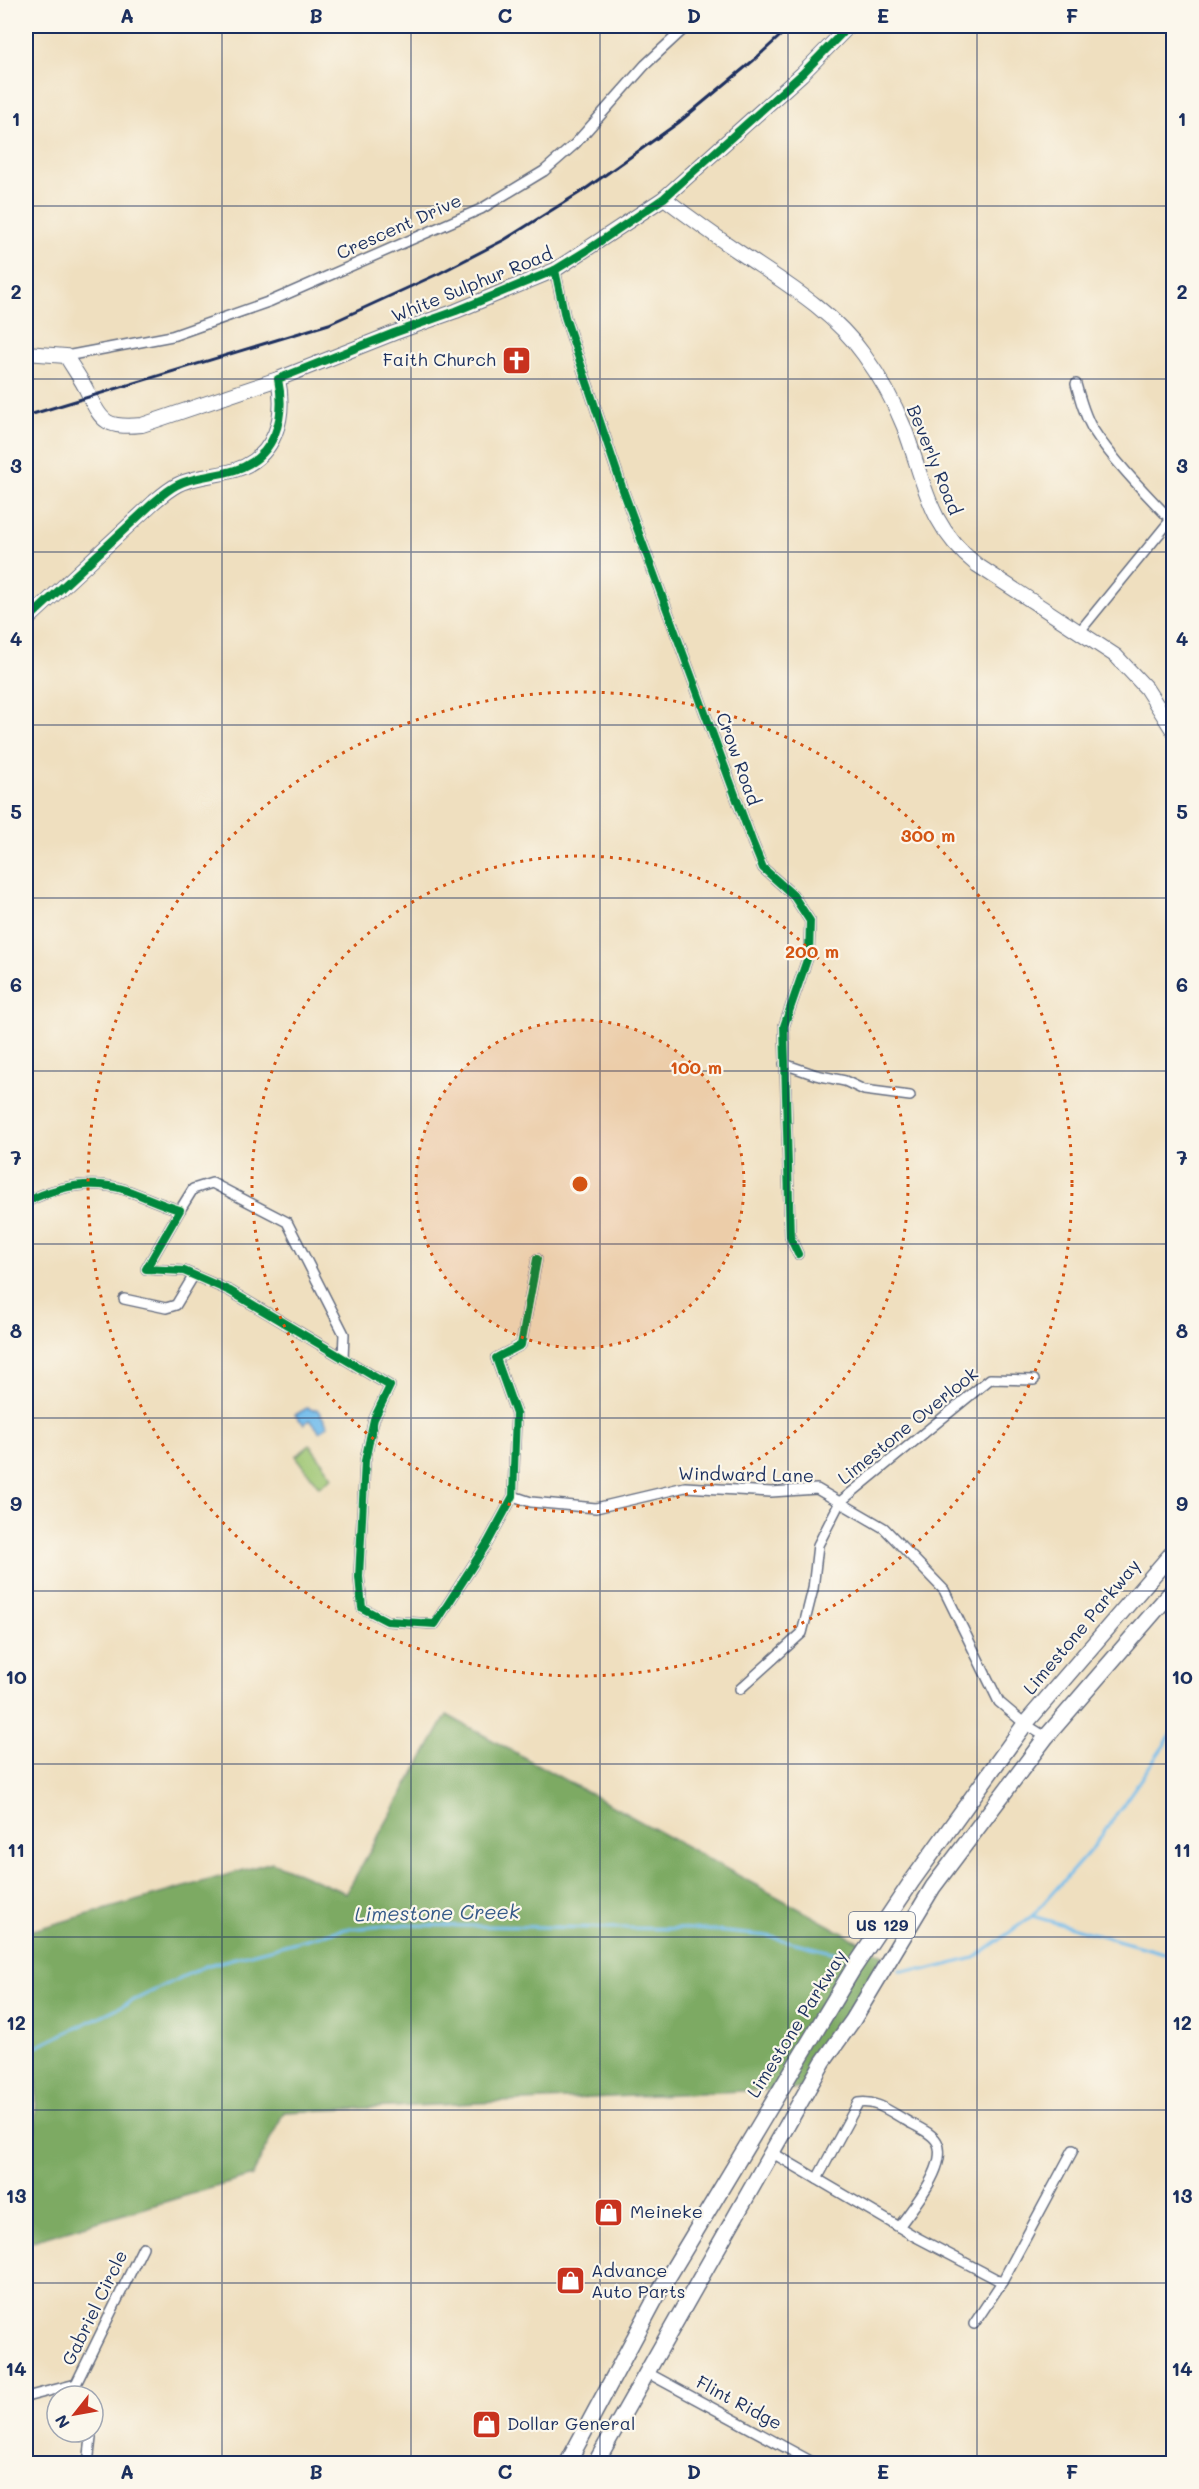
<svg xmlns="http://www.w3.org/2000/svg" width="1199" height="2489" font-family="Mali,sans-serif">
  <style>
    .green { fill: #9cc571; stroke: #5c7a68; stroke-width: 1.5 }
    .forest { fill: #7daa63; stroke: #4c6c60; stroke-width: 1.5 }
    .water { fill: #72bceb; stroke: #4676a4; stroke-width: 1.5 }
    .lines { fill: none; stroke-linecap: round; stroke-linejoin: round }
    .stream { stroke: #72bceb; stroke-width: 3 }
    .street-casing { stroke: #656d80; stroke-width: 12 }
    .secondary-casing { stroke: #656d80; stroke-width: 16 }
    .primary-casing { stroke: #656d80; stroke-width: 18 }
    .street { stroke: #fff; stroke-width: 9 }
    .secondary { stroke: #fff; stroke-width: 14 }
    .primary { stroke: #fff; stroke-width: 15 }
    .rail { stroke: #1b2f5e; stroke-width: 3 }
    .cycleway-casing { stroke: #fbf7ec; stroke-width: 11 }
    .cycleway { stroke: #00873e; stroke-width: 8 }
    .grid { fill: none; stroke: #1b2f5e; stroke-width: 1.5; stroke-opacity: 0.55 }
    .ring { fill: none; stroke: #d45514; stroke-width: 3; stroke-dasharray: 3 6 }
    .labels { text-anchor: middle; stroke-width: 4.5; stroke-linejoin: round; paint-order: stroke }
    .shield { fill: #fbf7ec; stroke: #5e6b89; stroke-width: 1.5 }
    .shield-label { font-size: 16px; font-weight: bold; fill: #1b2f5e }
    .street-label { font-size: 18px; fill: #1b2f5e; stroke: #fbf7ec }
    .poi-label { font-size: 18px; fill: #1b2f5e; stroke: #fbf7ec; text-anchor: start }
    .water-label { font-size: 20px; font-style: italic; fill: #355988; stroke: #fbf7ec }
    .centre { fill: #d45514; stroke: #fbf7ec; stroke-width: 3 }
    .ring-label { font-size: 18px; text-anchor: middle; font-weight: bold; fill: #d45514; stroke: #fbf7ec; stroke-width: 4.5; stroke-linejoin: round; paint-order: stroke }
    .neatline { fill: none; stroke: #1b2f5e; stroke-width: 2 }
    .grid-label { font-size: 20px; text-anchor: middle; font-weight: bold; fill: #1b2f5e }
  </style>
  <rect width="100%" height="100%" fill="#fbf7ec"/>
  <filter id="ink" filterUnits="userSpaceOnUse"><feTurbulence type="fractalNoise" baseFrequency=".0167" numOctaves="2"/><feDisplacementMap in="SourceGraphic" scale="12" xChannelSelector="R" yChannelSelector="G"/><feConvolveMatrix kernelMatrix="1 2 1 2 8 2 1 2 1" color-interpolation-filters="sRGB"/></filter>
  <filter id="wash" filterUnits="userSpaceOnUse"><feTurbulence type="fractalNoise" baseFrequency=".008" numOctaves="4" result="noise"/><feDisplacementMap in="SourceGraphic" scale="24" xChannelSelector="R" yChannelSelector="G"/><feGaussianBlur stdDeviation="1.35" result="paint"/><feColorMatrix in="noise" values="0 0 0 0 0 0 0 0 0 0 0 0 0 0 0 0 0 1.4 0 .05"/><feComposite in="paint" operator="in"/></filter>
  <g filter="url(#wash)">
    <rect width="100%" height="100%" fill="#efdfbf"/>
    <path class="green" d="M310,1445l23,32 -14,10 -23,-31z"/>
    <path class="forest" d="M447,1715l436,240 -77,133 -522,24 -32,64 -226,67v-106l9,-6 2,-50 -11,-3v-146l246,-70 74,31z"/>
    <path class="water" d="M307,1408l6,2 4,-1 11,16 -8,7 -10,-12 -6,4 -9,-9z"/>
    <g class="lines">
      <g class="stream">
        <path d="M1032,1916l142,40"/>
        <path d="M899,1970h28l47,-12 58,-42 63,-71 79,-114"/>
        <path d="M26,2052l179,-86 140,-37 55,-4 295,4 72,7 69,17"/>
      </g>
    </g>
  </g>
  <g filter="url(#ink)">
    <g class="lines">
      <defs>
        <g id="street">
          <path d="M555,270l10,47 58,173 129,351 11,27 30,27 17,26 -1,33 -25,72 6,211 8,17"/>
          <path d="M66,356l106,-20 99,-35 210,-92 63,-38 31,-27 70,-79 42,-39"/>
          <path d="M1076,384c4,15 8,30 16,44 19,30 54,66 79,92"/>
          <path d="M1080,631l93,-114"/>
          <path d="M784,1064l32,11 29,6 19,9 46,6"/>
          <path d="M26,1202c32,-16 65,-23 100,-12 18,6 35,15 54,20l-34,59 38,2 46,20 160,95 -16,33 -9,42 -6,116 3,31 25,13 48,3 53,-82 25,-46 3,-82 -20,-56 25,-13 16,-86"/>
          <path d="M180,1210l13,-21 19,-6 75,39 57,112 -1,24"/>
          <path d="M124,1299l42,9 10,-3 18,-30"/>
          <path d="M513,1496l18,6 65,6 89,-21 86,5 46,-3 67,39 60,62 55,112 26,22 21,13"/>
          <path d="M740,1689l62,-56 11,-44 5,-44 22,-43 150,-123 44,1"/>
          <path d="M771,2152l145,85 86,45"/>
          <path d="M817,2179l41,-76c18,-3 31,8 47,17 10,6 29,13 33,24 9,24 -26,64 -39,83"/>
          <path d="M974,2324l28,-42 71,-132"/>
          <path d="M646,2372l170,92"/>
          <path d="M79,2396l-3,-12 67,-137"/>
          <path d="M26,2397l50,-13"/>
          <path d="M88,2464l3,-26 -2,-6"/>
        </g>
        <g id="secondary">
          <path d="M664,198c25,19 51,38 78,56 43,29 91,57 122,101 16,22 30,47 40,72 21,55 23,98 73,138l139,91 30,32 28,44"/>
          <path d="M26,353l40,3c7,12 16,24 22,37 14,31 20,35 54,32l136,-46 116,-46 62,-22 99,-41 109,-72 138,-124 47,-48"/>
          <path d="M26,621l128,-119c7,-6 15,-13 23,-17 16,-9 40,-9 58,-15 41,-13 51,-53 43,-91"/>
        </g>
        <g id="primary">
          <path d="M567,2464l91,-170 195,-325 59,-88 113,-157 149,-173"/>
          <path d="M595,2464l228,-402 30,-42 80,-133 113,-150 128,-148"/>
        </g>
      </defs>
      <use href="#street" class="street-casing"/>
      <use href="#secondary" class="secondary-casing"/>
      <use href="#primary" class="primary-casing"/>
      <use href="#street" class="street"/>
      <use href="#secondary" class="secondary"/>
      <use href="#primary" class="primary"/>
      <path class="rail" d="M26,416l303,-92 111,-51 64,-33 80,-50 94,-67 76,-63 37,-34"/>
      <defs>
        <g id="cycleway">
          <path d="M555,270l10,47 58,173 129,351 11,27 30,27 17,26 -1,33 -25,72 6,211 8,17"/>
          <path d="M26,621l128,-119c7,-6 15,-13 23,-17 16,-9 40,-9 58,-15 41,-13 51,-53 43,-91l116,-46 62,-22 99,-41 31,-19 78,-53 138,-124 47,-48"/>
          <path d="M26,1202c32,-16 65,-23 100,-12 18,6 35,15 54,20l-34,59 38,2 46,20 160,95 -16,33 -9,42 -6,116 3,31 25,13 48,3 53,-82 25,-46 3,-82 -20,-56 25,-13 16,-86"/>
        </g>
      </defs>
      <use href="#cycleway" class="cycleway-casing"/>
      <use href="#cycleway" class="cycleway"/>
    </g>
  </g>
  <path class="grid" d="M222,26v2438M411,26v2438M600,26v2438M788,26v2438M977,26v2438M26,206h1148M26,379h1148M26,552h1148M26,725h1148M26,898h1148M26,1071h1148M26,1244h1148M26,1418h1148M26,1591h1148M26,1764h1148M26,1937h1148M26,2110h1148M26,2283h1148"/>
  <circle cx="580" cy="1184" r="164" fill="#d45514" fill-opacity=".12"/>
  <g class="ring">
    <circle cx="580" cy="1184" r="164"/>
    <circle cx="580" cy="1184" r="328"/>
    <circle cx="580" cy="1184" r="492"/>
  </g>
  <defs>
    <symbol id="church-square" viewBox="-11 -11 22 22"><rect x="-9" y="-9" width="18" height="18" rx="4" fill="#c8321e" stroke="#fbf7ec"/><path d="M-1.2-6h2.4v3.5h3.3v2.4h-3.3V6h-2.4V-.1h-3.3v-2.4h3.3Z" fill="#fff"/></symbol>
    <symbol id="shop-square" viewBox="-11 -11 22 22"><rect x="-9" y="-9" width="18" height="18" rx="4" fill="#c8321e" stroke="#fbf7ec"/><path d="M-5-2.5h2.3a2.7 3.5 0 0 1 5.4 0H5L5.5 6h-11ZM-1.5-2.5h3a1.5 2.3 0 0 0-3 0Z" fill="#fff"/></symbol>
  </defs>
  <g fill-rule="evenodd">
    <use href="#church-square" x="500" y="344" width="33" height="33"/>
    <use href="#shop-square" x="592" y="2196" width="33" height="33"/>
    <use href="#shop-square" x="554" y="2264" width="33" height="33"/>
    <use href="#shop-square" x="470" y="2408" width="33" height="33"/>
  </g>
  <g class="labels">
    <rect class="shield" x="849" y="1912" width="66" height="26" rx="4.5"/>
    <g class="shield-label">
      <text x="882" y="1931">US 129</text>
    </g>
    <g class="street-label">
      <text transform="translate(399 227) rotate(-24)" y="6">Crescent Drive</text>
      <text transform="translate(472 285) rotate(-22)" y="6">White Sulphur Road</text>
      <text transform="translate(934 460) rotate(68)" y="6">Beverly Road</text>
      <text transform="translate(738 759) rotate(70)" y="6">Crow Road</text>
      <text transform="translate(908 1426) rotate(-39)" y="6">Limestone Overlook</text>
      <text transform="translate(746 1475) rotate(1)" y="6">Windward Lane</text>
      <text transform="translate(1082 1627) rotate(-50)" y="6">Limestone Parkway</text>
      <text transform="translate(797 2024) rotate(-58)" y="6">Limestone Parkway</text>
      <text transform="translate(95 2308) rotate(-64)" y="6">Gabriel Circle</text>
      <text transform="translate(739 2403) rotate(28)" y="6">Flint Ridge</text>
    </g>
    <g class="poi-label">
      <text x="496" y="366" text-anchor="end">Faith Church</text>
      <text x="630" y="2218">Meineke</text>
      <text x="591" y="2277">Advance<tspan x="591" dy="21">Auto Parts</tspan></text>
      <text x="507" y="2430">Dollar General</text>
    </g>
    <g class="water-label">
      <text transform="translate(437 1913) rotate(-1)" y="7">Limestone Creek</text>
    </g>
  </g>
  <circle cx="580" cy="1184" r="9" class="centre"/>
  <g class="ring-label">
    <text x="928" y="842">300 m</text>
    <text x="812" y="958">200 m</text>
    <text x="696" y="1074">100 m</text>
  </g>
  <rect width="1199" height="2489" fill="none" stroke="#fbf7ec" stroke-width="66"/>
  <g transform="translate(75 2414) rotate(239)"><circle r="28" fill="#fbf7ec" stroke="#a1a7b3" stroke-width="1.5"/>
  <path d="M0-4.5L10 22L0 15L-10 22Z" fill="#c8321e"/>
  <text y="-9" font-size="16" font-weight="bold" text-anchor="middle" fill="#1b2f5e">N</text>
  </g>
  <rect x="33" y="33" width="1133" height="2423" class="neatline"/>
  <g class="grid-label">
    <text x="127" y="23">A</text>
    <text x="316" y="23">B</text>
    <text x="505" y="23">C</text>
    <text x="694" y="23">D</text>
    <text x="883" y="23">E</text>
    <text x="1072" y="23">F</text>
    <text x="16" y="126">1</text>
    <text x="1182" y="126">1</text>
    <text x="16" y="299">2</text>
    <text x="1182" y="299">2</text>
    <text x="16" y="473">3</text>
    <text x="1182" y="473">3</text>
    <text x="16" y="646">4</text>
    <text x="1182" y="646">4</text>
    <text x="16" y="819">5</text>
    <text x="1182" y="819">5</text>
    <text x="16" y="992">6</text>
    <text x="1182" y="992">6</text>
    <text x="16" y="1165">7</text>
    <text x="1182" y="1165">7</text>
    <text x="16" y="1338">8</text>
    <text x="1182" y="1338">8</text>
    <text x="16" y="1511">9</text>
    <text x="1182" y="1511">9</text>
    <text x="16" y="1684">10</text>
    <text x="1182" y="1684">10</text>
    <text x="16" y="1857">11</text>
    <text x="1182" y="1857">11</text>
    <text x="16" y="2030">12</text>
    <text x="1182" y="2030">12</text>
    <text x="16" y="2203">13</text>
    <text x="1182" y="2203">13</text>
    <text x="16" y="2376">14</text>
    <text x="1182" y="2376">14</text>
    <text x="127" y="2479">A</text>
    <text x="316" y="2479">B</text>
    <text x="505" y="2479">C</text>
    <text x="694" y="2479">D</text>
    <text x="883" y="2479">E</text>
    <text x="1072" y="2479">F</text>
  </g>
</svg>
